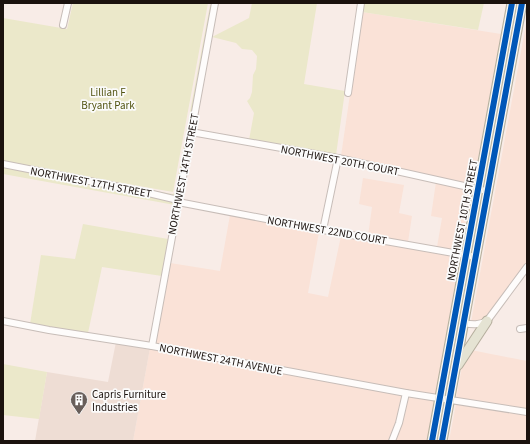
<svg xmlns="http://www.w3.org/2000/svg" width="530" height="444" font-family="'Source Sans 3',sans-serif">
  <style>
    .built { fill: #fae2d7 }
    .industrial { fill: #eeddd4 }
    .green { fill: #ebe8ca }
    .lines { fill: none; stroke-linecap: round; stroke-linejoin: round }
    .minor-casing { stroke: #c7bdb8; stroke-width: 8 }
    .highway-casing { stroke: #b5ae9d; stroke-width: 11 }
    .minor { stroke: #fefcfb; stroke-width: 6 }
    .highway { stroke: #e5e3d3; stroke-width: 9 }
    .cycleway-casing { stroke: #fbfbfb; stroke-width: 8 }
    .cycleway { stroke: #0057b8; stroke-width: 6 }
    .labels { text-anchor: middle; stroke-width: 3.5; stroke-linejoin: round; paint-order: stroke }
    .park-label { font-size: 11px; fill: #525411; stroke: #fbfbfb }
    .street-label { font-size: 11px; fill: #1b120e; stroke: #fbfbfb }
    .poi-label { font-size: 11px; fill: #1b120e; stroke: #fbfbfb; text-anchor: start }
  </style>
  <rect width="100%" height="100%" fill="#f8ece7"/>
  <g class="built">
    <path d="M362,12l139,22 -28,152 -132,-30z"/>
    <path d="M527,19v243l-42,58 -14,2z"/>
    <path d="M363,178l41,7 -5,28 13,3 -4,26 29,5 5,-29 -11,-2 5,-34 36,8 -11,62 -93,-16 4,-29 -13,-3z"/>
    <path d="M230,215l89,17 -11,61 20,4 13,-61 119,21 -25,139 -280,-52 15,-81 50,8z"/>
    <path d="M150,348l253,47 -6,28 -8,18h-256z"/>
    <path d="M471,350l56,11v49l-71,-11 7,-38z"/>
    <path d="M408,396l26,4 -7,41h-32l7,-17z"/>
    <path d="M456,404l71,11v26h-78z"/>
  </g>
  <path class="industrial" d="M116,342l34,6 -17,93h-98l12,-69 61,10z"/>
  <g class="green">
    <path d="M73,3h135l-35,189 -170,-30v-144l64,11z"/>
    <path d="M252,3h65l-13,81 41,7 -9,64 -87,-15 5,-27 -7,-12 3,-3 2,-6 1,-17 3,-6 1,-13 -5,-6 -10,-1 -6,-6 -24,-6 37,-19z"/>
    <path d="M364,3h120l-6,27 -116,-18z"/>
    <path d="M210,5h2l-36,192 -50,-11 47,8 2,-2z"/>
    <path d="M3,167l172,35v3l-172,-31z"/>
    <path d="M83,224l85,15 -6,37 -60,-9 -14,66 -58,-9 11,-69 34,4z"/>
    <path d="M3,364l44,8 -8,47 -36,-4z"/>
  </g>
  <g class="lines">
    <defs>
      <g id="minor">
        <path d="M63,25l5,-22"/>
        <path d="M348,93l13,-90"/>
        <path d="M191,132l147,26 144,32"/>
        <path d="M3,164l137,27 38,9"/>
        <path d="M178,202l145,28 153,27"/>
        <path d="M323,230l15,-72"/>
        <path d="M3,321l46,9 103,16 254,47 121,19"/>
        <path d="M464,323c9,2 15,2 23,-2l40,-54"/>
        <path d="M520,329l7,-1"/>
        <path d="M152,346l63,-343"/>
        <path d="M392,441l7,-18 7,-30"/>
      </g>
      <g id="highway">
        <path d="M458,365l29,-44"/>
        <path d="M432,441l80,-438"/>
        <path d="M442,441l80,-438"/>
      </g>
    </defs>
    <use href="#minor" class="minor-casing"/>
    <use href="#highway" class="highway-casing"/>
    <use href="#minor" class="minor"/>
    <use href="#highway" class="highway"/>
    <defs>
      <g id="cycleway">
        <path d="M432,441l80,-438"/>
        <path d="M442,441l80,-438"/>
      </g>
    </defs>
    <use href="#cycleway" class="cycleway-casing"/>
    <use href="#cycleway" class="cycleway"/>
  </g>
  <defs>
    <symbol id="building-pin" viewBox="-11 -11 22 30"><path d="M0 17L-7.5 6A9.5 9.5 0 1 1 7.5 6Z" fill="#685e5a" stroke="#fbfbfb"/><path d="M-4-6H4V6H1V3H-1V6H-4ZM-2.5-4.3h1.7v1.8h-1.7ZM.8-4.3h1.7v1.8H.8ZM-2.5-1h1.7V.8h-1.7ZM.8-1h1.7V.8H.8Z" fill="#fff"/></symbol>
  </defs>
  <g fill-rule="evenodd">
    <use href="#building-pin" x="69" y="390" width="20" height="27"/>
  </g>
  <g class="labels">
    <g class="park-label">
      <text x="108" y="96">Lillian F<tspan x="108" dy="13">Bryant Park</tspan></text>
    </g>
    <g class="street-label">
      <text transform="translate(340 160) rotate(11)" y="4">NORTHWEST 20TH COURT</text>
      <text transform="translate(183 174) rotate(-79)" y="4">NORTHWEST 14TH STREET</text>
      <text transform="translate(91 182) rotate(11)" y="4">NORTHWEST 17TH STREET</text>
      <text transform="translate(462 220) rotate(-79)" y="4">NORTHWEST 10TH STREET</text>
      <text transform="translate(327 230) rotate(10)" y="4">NORTHWEST 22ND COURT</text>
      <text transform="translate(221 359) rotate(11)" y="4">NORTHWEST 24TH AVENUE</text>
    </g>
    <g class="poi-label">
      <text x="92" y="398">Capris Furniture<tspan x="92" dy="13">Industries</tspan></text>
    </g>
  </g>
  <rect width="530" height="444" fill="none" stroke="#1b120e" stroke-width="8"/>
</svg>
